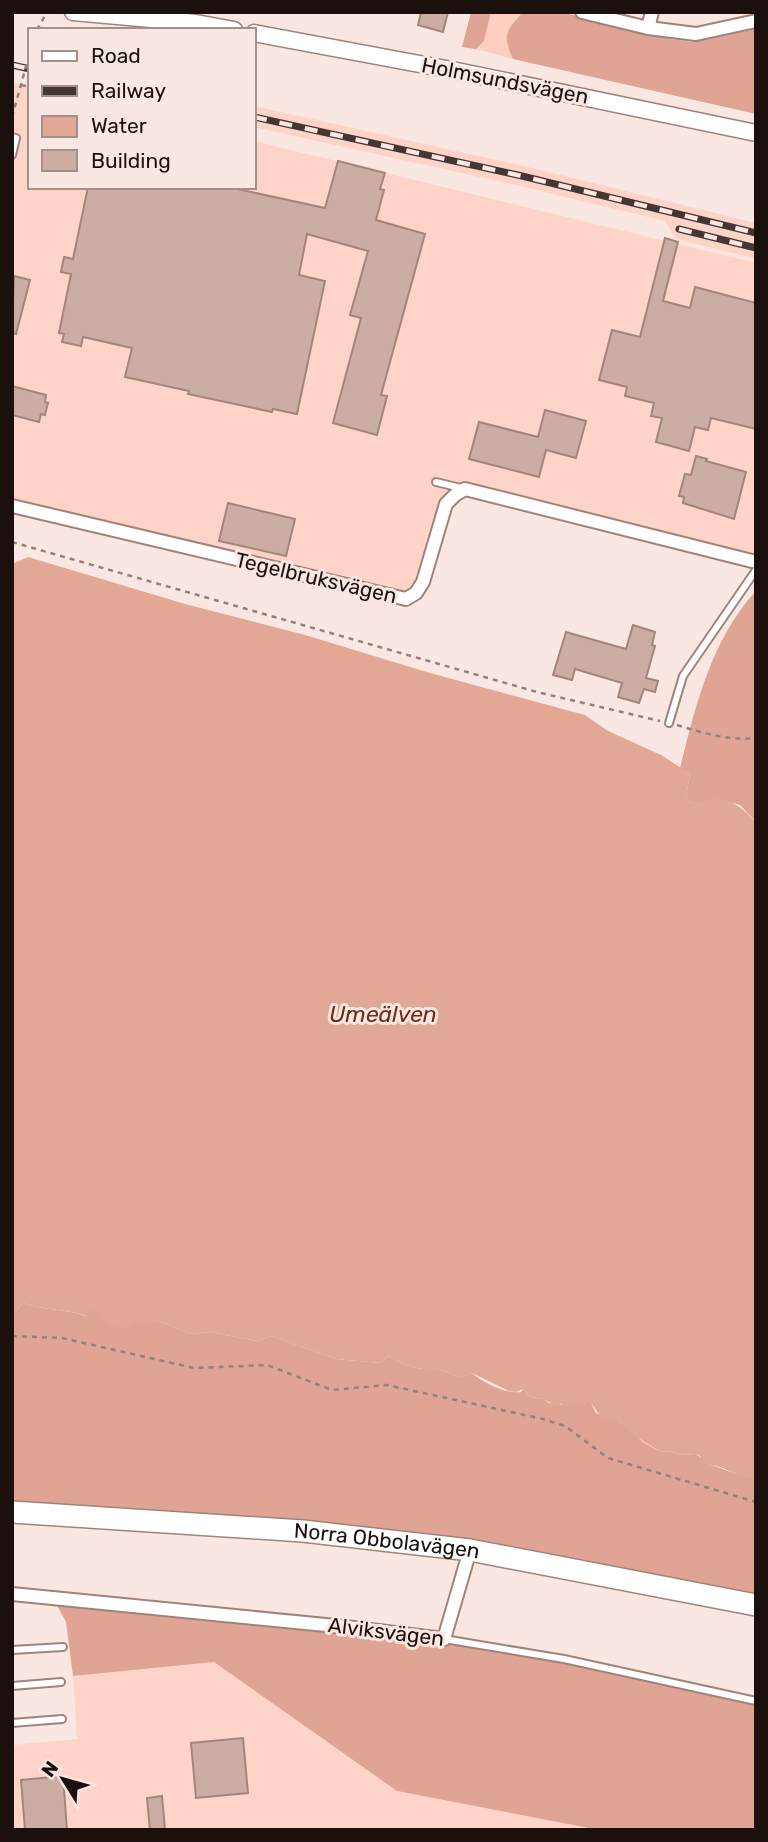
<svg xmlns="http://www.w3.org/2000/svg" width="768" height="1842" font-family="Rubik,sans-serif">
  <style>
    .built { fill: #fed4c8 }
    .green { fill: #fecec0 }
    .forest { fill: #dfa493 }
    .water { fill: #e2a795 }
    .building { fill: #ccada3; stroke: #a3857c; stroke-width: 2 }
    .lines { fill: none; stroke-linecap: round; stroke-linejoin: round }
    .lane-casing { stroke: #a1837a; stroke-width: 10 }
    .street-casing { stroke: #a1837a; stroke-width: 16 }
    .secondary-casing { stroke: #a1837a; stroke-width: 19 }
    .highway-casing { stroke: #a1837a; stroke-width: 24 }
    .path { stroke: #92827e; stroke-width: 2.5; stroke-dasharray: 5 5; stroke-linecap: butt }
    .lane { stroke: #fff; stroke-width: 6 }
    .street { stroke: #fff; stroke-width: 12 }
    .secondary { stroke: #fff; stroke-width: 16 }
    .highway { stroke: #fff; stroke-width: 21 }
    .rail-casing { stroke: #433733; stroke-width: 7 }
    .rail { stroke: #fbe7e1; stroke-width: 4.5; stroke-dasharray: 13; stroke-linecap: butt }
    .path-bridge { stroke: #92827e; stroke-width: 2.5; stroke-dasharray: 5 5; stroke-linecap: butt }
    .labels { text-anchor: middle; stroke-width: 6; stroke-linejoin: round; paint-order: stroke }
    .street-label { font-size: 21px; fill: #1b100d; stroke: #fbe7e1 }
    .water-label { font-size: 23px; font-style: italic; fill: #702a15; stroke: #fbe7e1 }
  </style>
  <rect width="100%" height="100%" fill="#fbe7e1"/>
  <g class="built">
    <path d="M12,83l18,4v100h224v-46l502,122v298l-291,-72 -10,6 -32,87 -17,17 -394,-93z"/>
    <path d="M254,106l270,60 232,57v36l-80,-20 -11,-18 -145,-35 -266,-59z"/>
    <path d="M214,1662l183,129 202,39h-587v-85l65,-6 -4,-63z"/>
  </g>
  <path class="green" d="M491,12h32c-17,19 -20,22 -10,47l-37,-10 8,-8z"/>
  <g class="forest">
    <path d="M471,12h20l-7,29 -8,8 -14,-2z"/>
    <path d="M523,12h38l109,27 23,3 63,-13v85l-243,-55c-11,-25 -7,-28 10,-47z"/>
    <path d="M756,591v231l-16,-17 -14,-4 -35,2 -5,-7 4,-22 -10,-6c15,-61 32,-130 76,-177z"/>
    <path d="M23,1303c20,8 42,5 63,13l6,-8 41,13h26l31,13 20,-2 47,9 14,-5 65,23 44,4 9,-7 16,9 17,4h17l22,9 11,-5c12,10 33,21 49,19l2,-3 7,8 13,2 6,4 15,2 9,-5 18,3 5,10 24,9 23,20 18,10 8,-1 12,4 15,-1 11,9 18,7 31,10v125l-194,-38 -550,-55v-203l4,2z"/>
    <path d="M53,1598l293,29 218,32 192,42v129h-157l-202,-39 -183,-129 -141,14 -7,-54z"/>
  </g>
  <path class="water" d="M28,557l157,47 120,31 125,38 155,42 23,16 53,24 29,19 -4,22 5,7c8,0 11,-3 18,-4 20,-3 34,10 47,23v658c-17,-3 -38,-17 -53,-16l-3,-8 -4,-2 -15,1 -12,-4 -8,1 -8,-5 -18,-11 -15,-14 -19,-5 -10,-14 -12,4 -6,-7 -7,7 -5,-3 -4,2 -14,-7 -13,-2 -7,-8 -7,3 -7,-1 -37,-18 -11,5 -22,-9h-17l-17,-4 -16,-9 -9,7 -44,-4 -65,-23 -14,5 -47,-9 -20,2 -31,-13h-26l-9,8 -16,-4 -7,-13 -9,-3 -5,7c-22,-8 -44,-5 -64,-13l-7,8 -4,-2v-745z"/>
  <g class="building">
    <path d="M421,12h27l-5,20 -25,-7z"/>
    <path d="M338,161l47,12 -5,16 4,1 -8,30 49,14 -44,161 6,1 -10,39 -44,-12 28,-105 -11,-3 18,-64 -61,-17 -8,41 26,6 -28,133 -24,-5 -1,3 -84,-18 1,-3 -64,-14 7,-29 -49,-11 -2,9 -19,-4 2,-8 -5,-1 12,-59 -10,-2 3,-15 9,2 15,-72h140l97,21z"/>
    <path d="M665,238l13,4 -15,59 27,7 5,-21 61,16v126l-45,-11 -3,12 -13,-3 -6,24 -33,-9 6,-24 -11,-2 3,-13 -29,-7 2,-9 -28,-7 13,-50 28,7z"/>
    <path d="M14,276l16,4 -14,54 -4,-1z"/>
    <path d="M12,386l34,9 -1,7 3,1 -3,12 -4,-1 -2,8 -27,-7z"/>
    <path d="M545,410l41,11 -10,37 -30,-8 -7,27 -70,-18 10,-37 59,15z"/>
    <path d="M696,456l11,3 -1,2 40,11 -12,47 -51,-16 1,-6 -5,-1 6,-22 6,1z"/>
    <path d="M228,503l67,16 -9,37 -67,-15z"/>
    <path d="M633,625l22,7 -3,13 3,1 -9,32 12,3 -3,11 -11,-3 -5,14 -21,-6 4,-14 -47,-14 -3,11 -19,-5 13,-43 60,17z"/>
    <path d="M243,1738l5,55 -52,5 -5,-55z"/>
    <path d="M63,1776l4,54h-42l-4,-50z"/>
    <path d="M162,1796l3,34h-15l-3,-32z"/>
  </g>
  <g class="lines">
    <defs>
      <g id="lane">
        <path d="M12,137l4,1 -4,17"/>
        <path d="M436,482l25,6"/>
        <path d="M669,723l14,-47 73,-106"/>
        <path d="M444,1639l120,20 192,42"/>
        <path d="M12,1650l51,-3"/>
        <path d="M12,1686l49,-4"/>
        <path d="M12,1723l50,-4"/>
      </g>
      <g id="street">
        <path d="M582,12l66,16 48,6 60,-13"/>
        <path d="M648,28l4,-16"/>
        <path d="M12,506l394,93 10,-6 7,-11 23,-78 9,-9 10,-6 291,73"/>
        <path d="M12,1594l334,33 98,12 26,-89"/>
      </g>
      <g id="secondary">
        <path d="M73,12l123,11 38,7"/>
        <path d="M254,33l203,38 299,62"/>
      </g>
      <g id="highway">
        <path id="s1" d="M12,1512l291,19 167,19 286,55"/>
      </g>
    </defs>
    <use href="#lane" class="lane-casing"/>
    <use href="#street" class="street-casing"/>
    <use href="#secondary" class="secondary-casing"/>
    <use href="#highway" class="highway-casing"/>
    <g class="path">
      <path d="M37,30l10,-18"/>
      <path d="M21,85l9,2"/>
      <path d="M12,542l525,150 123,29"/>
      <path d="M677,725c26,8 51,16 79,13"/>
      <path d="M12,1336l50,2 132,30 73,-3 65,25 55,-5 156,34 22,7 43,32 148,44"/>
    </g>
    <use href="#lane" class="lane"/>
    <use href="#street" class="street"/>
    <use href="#secondary" class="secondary"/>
    <use href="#highway" class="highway"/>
    <defs>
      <g id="rail">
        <path d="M12,65l18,4"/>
        <path d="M254,117l268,59 234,57"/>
        <path d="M679,229l77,19"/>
      </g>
    </defs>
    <use href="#rail" class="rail-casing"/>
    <use href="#rail" class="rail"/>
    <path class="path-bridge" d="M12,117l18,-65"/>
  </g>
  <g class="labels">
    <g class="street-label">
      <text transform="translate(505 81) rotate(11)" y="7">Holmsundsvägen</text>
      <text transform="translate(316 578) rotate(13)" y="7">Tegelbruksvägen</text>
      <text dy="7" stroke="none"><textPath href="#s1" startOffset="376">Norra Obbolavägen</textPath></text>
      <text transform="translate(386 1632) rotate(7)" y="7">Alviksvägen</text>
    </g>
    <g class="water-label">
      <text x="383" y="1022">Umeälven</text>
    </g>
  </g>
  <rect width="768" height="1842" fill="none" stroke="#1b100d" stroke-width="28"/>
  <rect x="28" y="28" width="228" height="161" fill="#fbe7e1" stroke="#a1918c" stroke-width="2"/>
  <rect x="42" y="51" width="35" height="10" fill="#ffffff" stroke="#a1918c" stroke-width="2"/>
  <text x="91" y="63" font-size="21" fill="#1b100d">Road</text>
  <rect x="42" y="86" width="35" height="10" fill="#433733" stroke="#a1918c" stroke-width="2"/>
  <text x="91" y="98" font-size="21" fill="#1b100d">Railway</text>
  <rect x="42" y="116" width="35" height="21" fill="#e2a795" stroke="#a1918c" stroke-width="2"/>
  <text x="91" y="133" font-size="21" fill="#1b100d">Water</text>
  <rect x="42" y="150" width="35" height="21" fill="#ccada3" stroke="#a1918c" stroke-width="2"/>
  <text x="91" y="168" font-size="21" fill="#1b100d">Building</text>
  <g transform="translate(63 1779) rotate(307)" stroke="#fbe7e1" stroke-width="5" paint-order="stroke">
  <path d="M0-5L12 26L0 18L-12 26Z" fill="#1b100d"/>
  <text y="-10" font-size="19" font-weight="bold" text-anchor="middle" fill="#1b100d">N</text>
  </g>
</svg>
